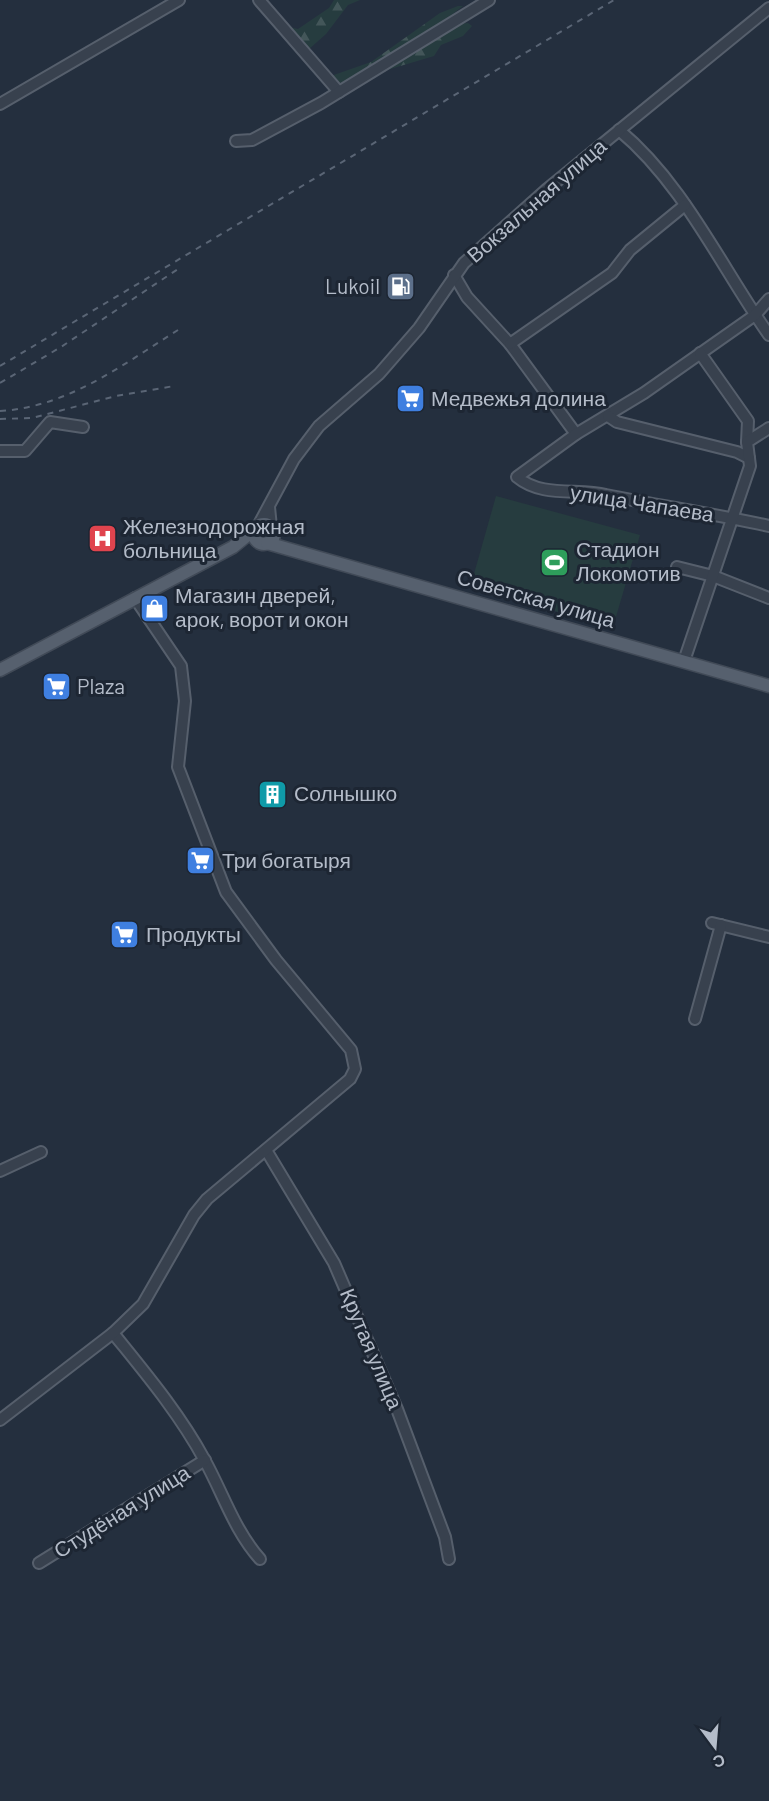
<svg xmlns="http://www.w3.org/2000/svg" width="769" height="1801" font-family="Barlow,sans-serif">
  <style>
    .grass { fill: #263c3f }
    .forest { fill: url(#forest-firs) }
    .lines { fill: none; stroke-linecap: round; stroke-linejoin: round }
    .minor-casing { stroke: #565f6c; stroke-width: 14 }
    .major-casing { stroke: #414a57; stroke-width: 15 }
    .minor { stroke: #38414e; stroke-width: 10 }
    .major { stroke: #56606e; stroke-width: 12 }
    .rail { stroke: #5a6575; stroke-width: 2; stroke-dasharray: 6 6; stroke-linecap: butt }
    .labels { text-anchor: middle; stroke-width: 6; stroke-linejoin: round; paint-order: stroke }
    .street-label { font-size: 21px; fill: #b4bcc9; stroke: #1d2633 }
    .poi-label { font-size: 21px; fill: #b4bcc9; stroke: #1d2633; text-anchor: start }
  </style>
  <defs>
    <pattern id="forest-firs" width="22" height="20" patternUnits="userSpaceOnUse" patternTransform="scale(1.5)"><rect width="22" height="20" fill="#263c3f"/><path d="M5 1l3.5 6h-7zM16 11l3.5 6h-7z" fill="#435659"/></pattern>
  </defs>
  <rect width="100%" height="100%" fill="#242f3e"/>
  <path class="grass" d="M496,496l144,39 -27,92 -143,-39z"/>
  <g class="forest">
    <path d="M334,0h26l-12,5 -22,29 -17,15 -20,-22 9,2 31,-21z"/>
    <path d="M458,6h5l-26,20 -90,56 -14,1 -2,-7 40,-14 69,-49z"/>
    <path d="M468,23l4,3 -9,10 -22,9 -7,11 -47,14 -41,21 87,-50c8,-12 21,-17 35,-18z"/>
  </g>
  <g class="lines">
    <defs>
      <g id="minor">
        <path d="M259,0l80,92"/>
        <path d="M0,104l179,-104"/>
        <path d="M619,130c65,54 102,137 150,205"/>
        <path d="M236,141l16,-1 69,-37 168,-103"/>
        <path d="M454,275l13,22 43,47 66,90"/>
        <path d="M769,299l-14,16 -111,78 -68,41 -59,43c25,21 61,11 89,18 54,11 109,19 163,31"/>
        <path d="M510,344l102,-71 18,-23 55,-45"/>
        <path d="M700,353l48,68 -1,21"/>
        <path d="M608,416l9,6 120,30 12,6"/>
        <path d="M0,451h25l25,-29 33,5"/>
        <path d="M269,507l2,20"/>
        <path d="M258,526l36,-67 25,-33 60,-52 40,-46 45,-65 82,-73 223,-182"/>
        <path d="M677,567l36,9 56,22"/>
        <path d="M684,661l66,-195 -3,-24 22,-14"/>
        <path d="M712,923l57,14"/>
        <path d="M695,1019l26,-94"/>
        <path d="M266,1150l68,113 63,146 48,128 4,22"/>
        <path d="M0,1171l41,-19"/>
        <path d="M113,1333c33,41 66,80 91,126 19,34 30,71 56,100"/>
        <path d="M0,1420l113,-87 30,-29 51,-89 13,-16 143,-120 5,-10 -4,-19 -75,-90 -50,-68 -48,-125 7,-66 -4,-35 -46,-68"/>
        <path d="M39,1563l166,-103"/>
      </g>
      <g id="major">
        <circle cx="264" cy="534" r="10"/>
        <path d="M267,543l502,143"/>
        <path d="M0,670l233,-123 22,-18"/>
      </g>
    </defs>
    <use href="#minor" class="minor-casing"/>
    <use href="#major" class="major-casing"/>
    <use href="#minor" class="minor"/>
    <use href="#major" class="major"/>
    <g class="rail">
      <path d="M0,366l614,-366"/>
      <path d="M0,383l61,-36 120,-80"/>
      <path d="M0,411c68,-4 122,-46 178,-81"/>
      <path d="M0,419l32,-1 84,-22 58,-10"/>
    </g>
  </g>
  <defs>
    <symbol id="fuel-square" viewBox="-11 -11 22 22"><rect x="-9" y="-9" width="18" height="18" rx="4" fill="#5c6f8a" stroke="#1d2633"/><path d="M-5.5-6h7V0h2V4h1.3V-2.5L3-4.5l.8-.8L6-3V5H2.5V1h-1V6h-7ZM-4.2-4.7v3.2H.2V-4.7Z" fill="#fff"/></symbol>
    <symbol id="supermarket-square" viewBox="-11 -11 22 22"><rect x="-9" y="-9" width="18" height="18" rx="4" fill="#3f7fe0" stroke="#1d2633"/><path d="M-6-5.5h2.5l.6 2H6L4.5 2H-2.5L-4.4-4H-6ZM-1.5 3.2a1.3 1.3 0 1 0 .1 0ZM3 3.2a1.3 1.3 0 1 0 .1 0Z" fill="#fff"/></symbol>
    <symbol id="hospital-square" viewBox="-11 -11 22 22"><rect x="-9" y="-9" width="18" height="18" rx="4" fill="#e0444e" stroke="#1d2633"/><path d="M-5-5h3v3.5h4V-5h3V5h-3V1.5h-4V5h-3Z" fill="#fff"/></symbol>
    <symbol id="stadium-square" viewBox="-11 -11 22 22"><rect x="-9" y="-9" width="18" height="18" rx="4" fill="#2e9e5b" stroke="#1d2633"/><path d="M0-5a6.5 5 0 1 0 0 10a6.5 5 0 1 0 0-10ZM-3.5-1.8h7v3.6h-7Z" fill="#fff"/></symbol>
    <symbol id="shop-square" viewBox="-11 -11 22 22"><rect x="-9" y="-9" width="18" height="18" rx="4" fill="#3f7fe0" stroke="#1d2633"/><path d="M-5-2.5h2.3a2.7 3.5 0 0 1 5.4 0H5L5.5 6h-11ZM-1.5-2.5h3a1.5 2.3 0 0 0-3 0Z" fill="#fff"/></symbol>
    <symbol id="building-square" viewBox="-11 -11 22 22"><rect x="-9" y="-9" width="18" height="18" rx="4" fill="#0f9aa8" stroke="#1d2633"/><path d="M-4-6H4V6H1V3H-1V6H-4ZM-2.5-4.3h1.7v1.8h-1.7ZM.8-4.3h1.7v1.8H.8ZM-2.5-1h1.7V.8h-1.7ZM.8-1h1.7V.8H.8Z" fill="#fff"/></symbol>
  </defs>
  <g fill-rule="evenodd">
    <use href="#fuel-square" x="384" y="270" width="33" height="33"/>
    <use href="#supermarket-square" x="394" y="382" width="33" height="33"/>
    <use href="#hospital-square" x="86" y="522" width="33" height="33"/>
    <use href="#stadium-square" x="538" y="546" width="33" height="33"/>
    <use href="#shop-square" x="138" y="592" width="33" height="33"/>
    <use href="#supermarket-square" x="40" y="670" width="33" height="33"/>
    <use href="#building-square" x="256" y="778" width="33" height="33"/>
    <use href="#supermarket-square" x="184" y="844" width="33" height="33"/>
    <use href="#supermarket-square" x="108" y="918" width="33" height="33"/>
  </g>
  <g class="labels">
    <g class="street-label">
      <text transform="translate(537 201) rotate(-41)" y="7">Вокзальная улица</text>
      <text transform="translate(642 504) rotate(9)" y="7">улица Чапаева</text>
      <text transform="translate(536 599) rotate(16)" y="7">Советская улица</text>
      <text transform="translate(371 1349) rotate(67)" y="7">Крутая улица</text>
      <text transform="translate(122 1512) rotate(-32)" y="7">Студёная улица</text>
    </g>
    <g class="poi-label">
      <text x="380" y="294" text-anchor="end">Lukoil</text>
      <text x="431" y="406">Медвежья долина</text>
      <text x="123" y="534">Железнодорожная<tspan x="123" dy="24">больница</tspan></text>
      <text x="576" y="557">Стадион<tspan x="576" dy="24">Локомотив</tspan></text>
      <text x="175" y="603">Магазин дверей,<tspan x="175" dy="24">арок, ворот и окон</tspan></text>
      <text x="77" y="694">Plaza</text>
      <text x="294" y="801">Солнышко</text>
      <text x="222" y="868">Три богатыря</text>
      <text x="146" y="942">Продукты</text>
    </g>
  </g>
  <g transform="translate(715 1747) rotate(164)" stroke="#1d2633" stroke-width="4.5" paint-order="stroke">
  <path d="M0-4.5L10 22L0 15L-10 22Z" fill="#b4bcc9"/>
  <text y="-9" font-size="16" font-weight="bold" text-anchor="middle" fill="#b4bcc9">С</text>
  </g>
</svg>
